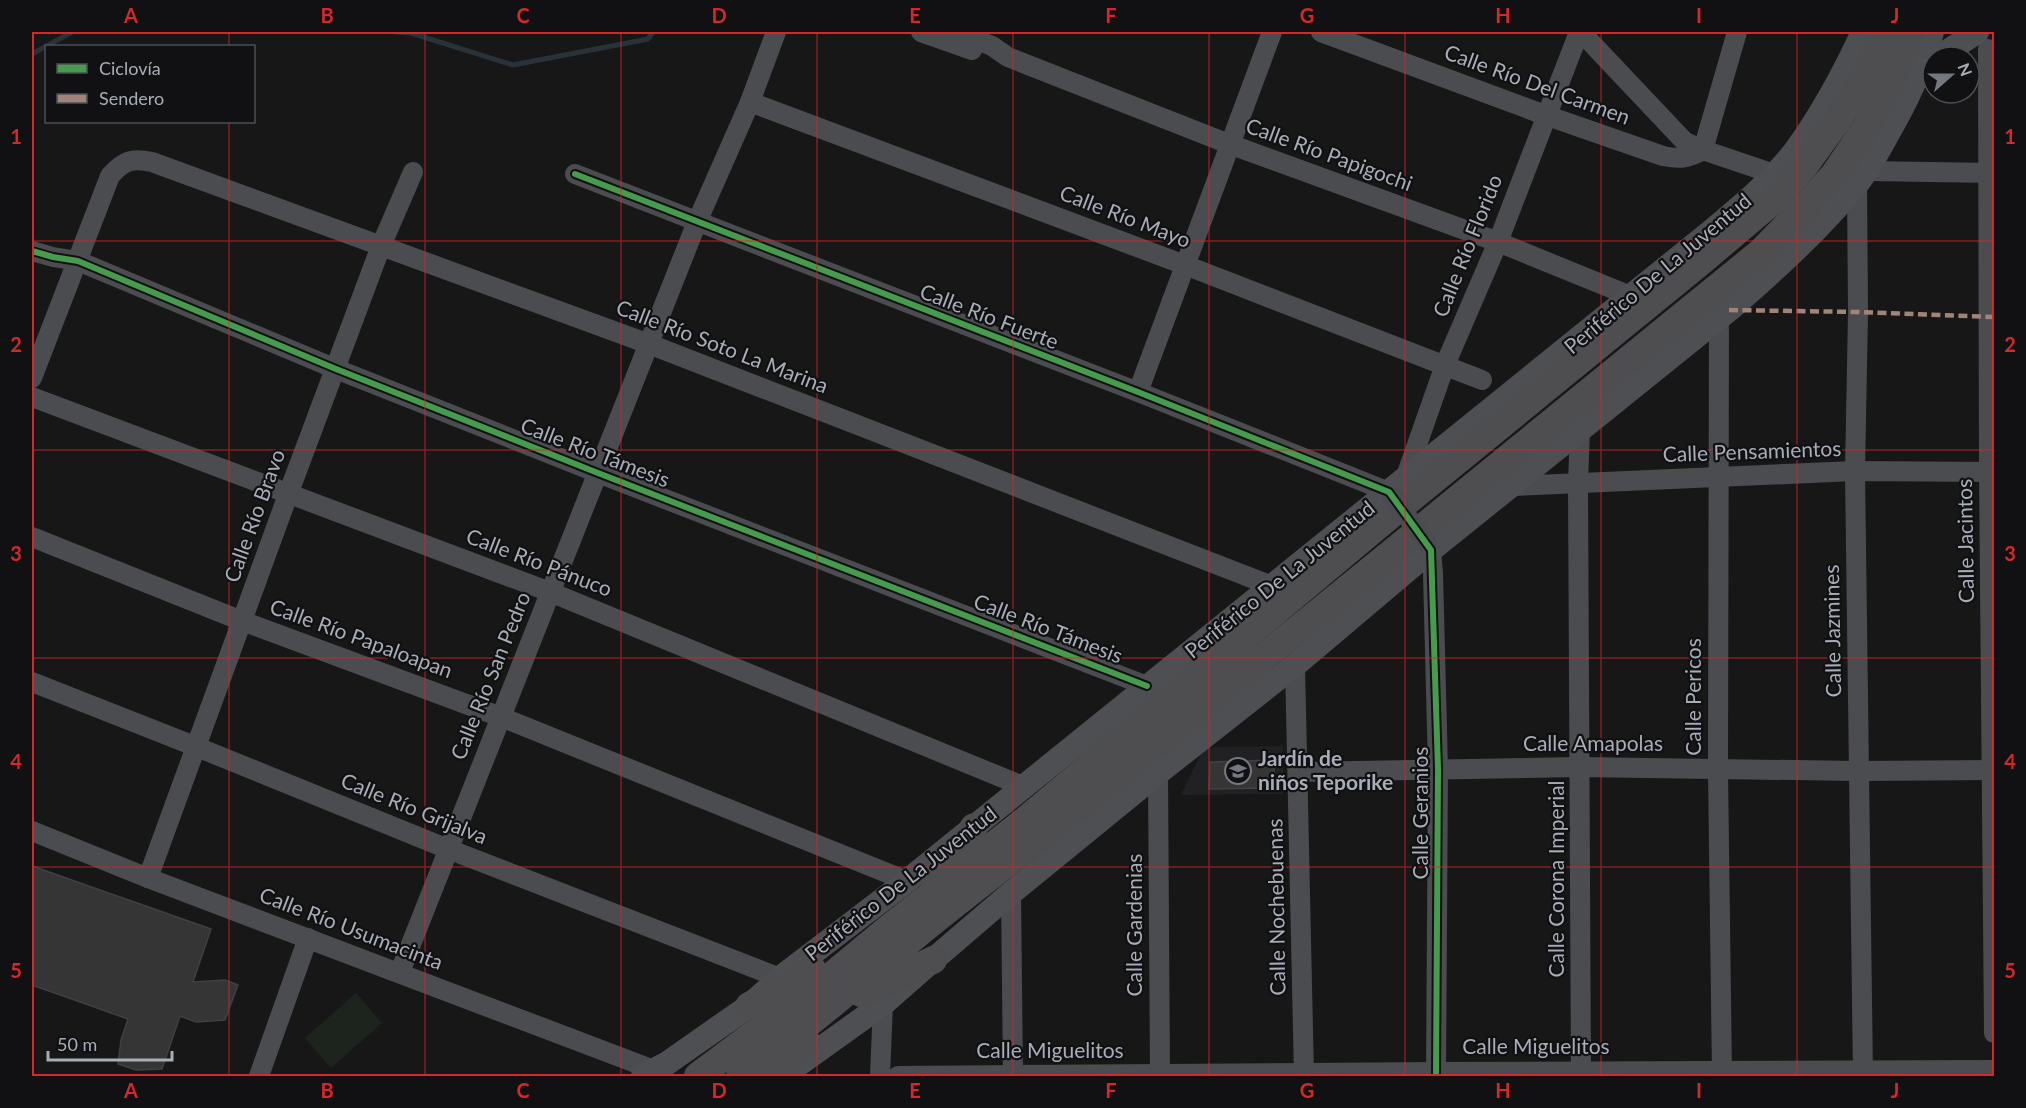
<svg xmlns="http://www.w3.org/2000/svg" width="2026" height="1108" font-family="Lato,sans-serif">
  <style>
    .built { fill: #212123 }
    .park { fill: #1d241e }
    .lines { fill: none; stroke-linecap: round; stroke-linejoin: round }
    .stream { stroke: #2a3239; stroke-width: 5 }
    .building { fill: #353536; stroke: #3f4043; stroke-width: 1.5 }
    .minor { stroke: #4b4c50; stroke-width: 20 }
    .major { stroke: #4d4f52; stroke-width: 24 }
    .highway { stroke: #4e4e51; stroke-width: 28 }
    .minor-bridge { stroke: #4b4c50; stroke-width: 20 }
    .quiet { stroke: #a18479; stroke-width: 4.5; stroke-dasharray: 9 4.5; stroke-linecap: butt }
    .cycleway-casing { stroke: #111113; stroke-width: 10 }
    .cycleway { stroke: #469c4c; stroke-width: 6 }
    .grid { fill: none; stroke: #d62828; stroke-width: 1.5; stroke-opacity: 0.55 }
    .labels { text-anchor: middle; stroke-width: 4.5; stroke-linejoin: round; paint-order: stroke }
    .street-label { font-size: 21px; fill: #a8adb8; stroke: #111113 }
    .poi-label { font-size: 21px; font-weight: bold; fill: #a8adb8; stroke: #111113; text-anchor: start }
    .neatline { fill: none; stroke: #d62828; stroke-width: 2 }
    .grid-label { font-size: 20px; text-anchor: middle; font-weight: bold; fill: #d62828 }
  </style>
  <rect width="100%" height="100%" fill="#171717"/>
  <path class="built" d="M1283,746v48l-102,1 23,-48z"/>
  <path class="park" d="M356,993l26,30 -51,45 -26,-30z"/>
  <g class="lines">
    <g class="stream">
      <path d="M396,32l15,1 102,32 135,-26 5,-7"/>
      <path d="M32,54l40,-22"/>
    </g>
  </g>
  <g class="building">
    <path d="M1274,760v28l-65,1 1,-27z"/>
    <path d="M32,866l179,63 -18,53 32,-2 13,5 -13,35 -29,2 -16,-6 -18,53 -26,1 -18,-6 3,-24 7,-21 -96,-34z"/>
  </g>
  <g class="lines">
    <g class="minor">
      <path d="M921,32l51,18"/>
      <path d="M957,32l35,14 16,11 221,87 269,98 135,55"/>
      <path d="M1321,32l224,83 118,41c16,3 25,3 40,-6l34,-118"/>
      <path d="M1581,32l104,110 18,8 71,24"/>
      <path d="M1988,49l1,423 5,561"/>
      <path d="M750,102l435,163 297,115"/>
      <path d="M1867,171l127,2"/>
      <path d="M575,174l563,218 251,100 4,5"/>
      <path d="M1857,184l1,128 -3,159 8,605"/>
      <path d="M32,251l21,6 25,4 258,108 262,104 549,213"/>
      <path d="M1719,318l-1,452 4,306"/>
      <path d="M32,378l78,-202c14,-16 22,-18 42,-14l497,182 623,242"/>
      <path d="M1138,392l134,-360"/>
      <path d="M32,397l518,195 475,195"/>
      <path d="M1580,430l-2,53 3,593"/>
      <path d="M1405,479l40,-114 53,-123 81,-210"/>
      <path d="M1513,486l342,-15 139,1"/>
      <path d="M32,537l210,84 259,96 406,164"/>
      <path d="M1427,544l4,6 2,23 5,196 -2,307"/>
      <path d="M1295,665l9,411"/>
      <path d="M32,682l165,65 251,102 332,129"/>
      <path d="M1299,772l281,-5 278,4 136,-1"/>
      <path d="M1158,773l2,303"/>
      <path d="M32,831l116,47 506,192"/>
      <path d="M148,878l141,-386 92,-246 32,-74"/>
      <path d="M1011,893l2,183"/>
      <path d="M400,972l297,-750 53,-120 26,-70"/>
      <path d="M259,1076l49,-138"/>
      <path d="M880,1076l3,-72"/>
      <path d="M898,1076l538,-4 558,-2"/>
    </g>
    <g class="major">
      <path d="M1939,57l38,-25"/>
      <path d="M788,1072l95,-68 50,-44 78,-67 147,-120 137,-108 136,-115 298,-240c45,-39 90,-80 128,-126 15,-19 26,-42 38,-63 16,-29 29,-58 37,-89"/>
      <path d="M643,1076l23,-12 83,-58 31,-28 127,-97 802,-648c30,-25 62,-51 86,-82 27,-37 49,-78 68,-119"/>
    </g>
    <g class="highway">
      <path d="M933,876l33,-36 8,-13"/>
      <path d="M861,993l14,-5 58,-28"/>
      <path d="M749,1006l34,-18 29,-19"/>
      <path d="M698,1076l131,-98 59,-49 134,-106 372,-311 304,-248 78,-66 29,-33 34,-47 30,-48 16,-38"/>
      <path d="M740,1076c73,-53 140,-113 211,-169 272,-214 540,-436 809,-654l44,-45 30,-33 33,-49 27,-50 16,-44"/>
      <path d="M778,1076l28,-35"/>
    </g>
    <path class="minor-bridge" d="M1393,497l34,47"/>
    <path class="quiet" d="M1729,310l129,2 136,5"/>
    <defs>
      <g id="cycleway">
        <path d="M575,174l563,218 251,100 42,58 7,219 -2,307"/>
        <path d="M32,251l21,6 25,4 258,108 262,104 549,213"/>
      </g>
    </defs>
    <use href="#cycleway" class="cycleway-casing"/>
    <use href="#cycleway" class="cycleway"/>
  </g>
  <path class="grid" d="M229,32v14M425,32v1044M621,32v1044M817,32v1044M1013,32v1044M1209,32v1044M1405,32v1044M1601,32v1044M1797,32v1044M229,122v954M32,241h1962M32,450h1962M32,658h1962M32,867h1962"/>
  <defs>
    <symbol id="school-ring" viewBox="-11 -11 22 22"><circle r="9.5" fill="#111113" stroke="#757880" stroke-width="1.5"/><path d="M0-5L7-2L0 1L-7-2ZM-4 1L0 2.5L4 1V4Q0 6-4 4Z" fill="#757880"/></symbol>
  </defs>
  <g fill-rule="evenodd">
    <use href="#school-ring" x="1223" y="756" width="30" height="30"/>
  </g>
  <g class="labels">
    <g class="street-label">
      <text transform="translate(1537 85) rotate(20)" y="7">Calle Río Del Carmen</text>
      <text transform="translate(1329 155) rotate(20)" y="7">Calle Río Papigochi</text>
      <text transform="translate(1125 217) rotate(21)" y="7">Calle Río Mayo</text>
      <text transform="translate(1468 246) rotate(-68)" y="7">Calle Río Florido</text>
      <text transform="translate(1658 274) rotate(-40)" y="7">Periférico De La Juventud</text>
      <text transform="translate(989 317) rotate(21)" y="7">Calle Río Fuerte</text>
      <text transform="translate(722 347) rotate(21)" y="7">Calle Río Soto La Marina</text>
      <text transform="translate(1752 452) rotate(-2)" y="7">Calle Pensamientos</text>
      <text transform="translate(595 453) rotate(21)" y="7">Calle Río Támesis</text>
      <text transform="translate(255 516) rotate(-70)" y="7">Calle Río Bravo</text>
      <text transform="translate(1966 541) rotate(-91)" y="7">Calle Jacintos</text>
      <text transform="translate(539 563) rotate(21)" y="7">Calle Río Pánuco</text>
      <text transform="translate(1280 580) rotate(-39)" y="7">Periférico De La Juventud</text>
      <text transform="translate(1048 629) rotate(21)" y="7">Calle Río Támesis</text>
      <text transform="translate(1833 631) rotate(-91)" y="7">Calle Jazmines</text>
      <text transform="translate(361 639) rotate(20)" y="7">Calle Río Papaloapan</text>
      <text transform="translate(491 676) rotate(-68)" y="7">Calle Río San Pedro</text>
      <text transform="translate(1694 697) rotate(-90)" y="7">Calle Pericos</text>
      <text x="1593" y="751">Calle Amapolas</text>
      <text transform="translate(414 809) rotate(22)" y="7">Calle Río Grijalva</text>
      <text transform="translate(1421 813) rotate(-90)" y="7">Calle Geranios</text>
      <text transform="translate(1557 879) rotate(-90)" y="7">Calle Corona Imperial</text>
      <text transform="translate(901 884) rotate(-38)" y="7">Periférico De La Juventud</text>
      <text transform="translate(1277 907) rotate(-91)" y="7">Calle Nochebuenas</text>
      <text transform="translate(1135 925) rotate(-90)" y="7">Calle Gardenias</text>
      <text transform="translate(351 929) rotate(21)" y="7">Calle Río Usumacinta</text>
      <text x="1536" y="1054">Calle Miguelitos</text>
      <text x="1050" y="1058">Calle Miguelitos</text>
    </g>
    <g class="poi-label">
      <text x="1258" y="766">Jardín de<tspan x="1258" dy="24">niños Teporike</tspan></text>
    </g>
  </g>
  <rect width="2026" height="1108" fill="none" stroke="#111113" stroke-width="66"/>
  <rect x="45" y="45" width="210" height="78" fill="#111113" stroke="#4d4f55" stroke-width="1.5"/>
  <rect x="57" y="64" width="30" height="9" fill="#469c4c" stroke="#4d4f55" stroke-width="1.5"/>
  <text x="99" y="75" font-size="18" fill="#a8adb8">Ciclovía</text>
  <rect x="57" y="94" width="30" height="9" fill="#a18479" stroke="#4d4f55" stroke-width="1.5"/>
  <text x="99" y="105" font-size="18" fill="#a8adb8">Sendero</text>
  <g transform="translate(1951 75) rotate(69)"><circle r="28" fill="#111113" stroke="#4d4f55" stroke-width="1.5"/>
  <path d="M0-4.5L10 22L0 15L-10 22Z" fill="#757880"/>
  <text y="-9" font-size="16" font-weight="bold" text-anchor="middle" fill="#a8adb8">N</text>
  </g>
  <path d="M48 1051v9h124v-9" fill="none" stroke="#a8adb8" stroke-width="3"/>
  <text x="57" y="1051" font-size="18" fill="#a8adb8" stroke="#111113" stroke-width="4.5" paint-order="stroke">50 m</text>
  <rect x="33" y="33" width="1960" height="1042" class="neatline"/>
  <g class="grid-label">
    <text x="131" y="23">A</text>
    <text x="327" y="23">B</text>
    <text x="523" y="23">C</text>
    <text x="719" y="23">D</text>
    <text x="915" y="23">E</text>
    <text x="1111" y="23">F</text>
    <text x="1307" y="23">G</text>
    <text x="1503" y="23">H</text>
    <text x="1699" y="23">I</text>
    <text x="1895" y="23">J</text>
    <text x="16" y="144">1</text>
    <text x="2010" y="144">1</text>
    <text x="16" y="352">2</text>
    <text x="2010" y="352">2</text>
    <text x="16" y="561">3</text>
    <text x="2010" y="561">3</text>
    <text x="16" y="769">4</text>
    <text x="2010" y="769">4</text>
    <text x="16" y="978">5</text>
    <text x="2010" y="978">5</text>
    <text x="131" y="1098">A</text>
    <text x="327" y="1098">B</text>
    <text x="523" y="1098">C</text>
    <text x="719" y="1098">D</text>
    <text x="915" y="1098">E</text>
    <text x="1111" y="1098">F</text>
    <text x="1307" y="1098">G</text>
    <text x="1503" y="1098">H</text>
    <text x="1699" y="1098">I</text>
    <text x="1895" y="1098">J</text>
  </g>
</svg>
